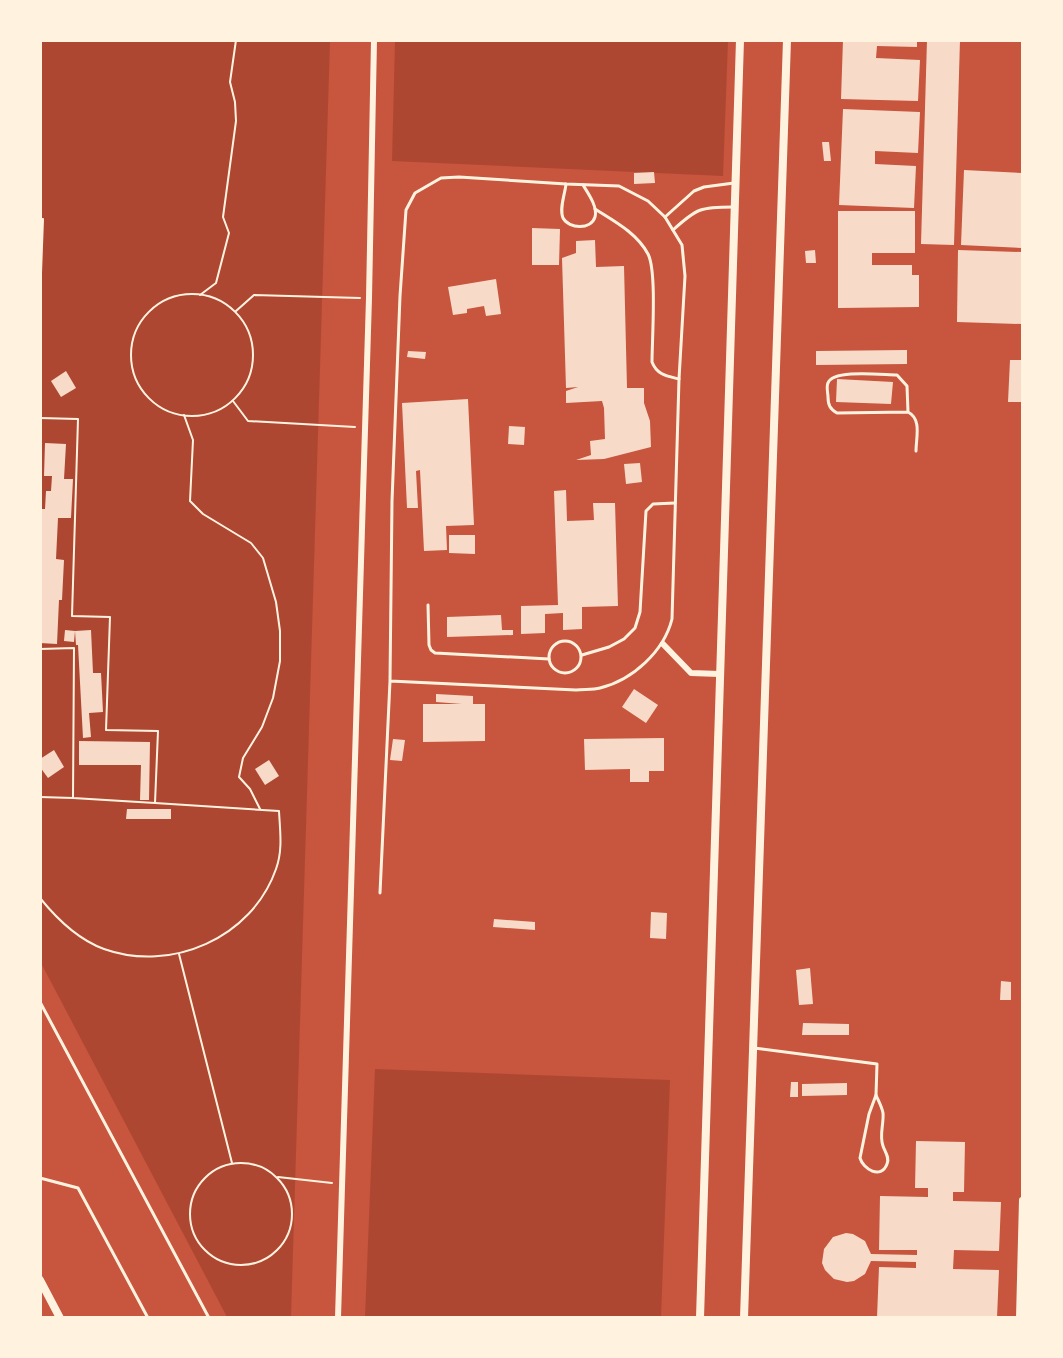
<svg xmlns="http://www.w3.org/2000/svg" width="1063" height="1358" font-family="'Public Sans',sans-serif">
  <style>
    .green { fill: #ae4732 }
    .building { fill: #f7dbc8 }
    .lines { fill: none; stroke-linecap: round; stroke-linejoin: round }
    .path { stroke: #fff3e0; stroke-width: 2 }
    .service { stroke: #fff3e0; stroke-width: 3 }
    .minor { stroke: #fff3e0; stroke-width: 6 }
    .tertiary { stroke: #fff3e0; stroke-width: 8 }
  </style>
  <rect width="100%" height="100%" fill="#c8553d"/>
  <g class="green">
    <path d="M40,41h290l-39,1276h-64l-186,-354z"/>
    <path d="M395,41h333l-5,135 -331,-15z"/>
    <path d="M375,1069l295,11 -9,237h-296z"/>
  </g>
  <g class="building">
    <path d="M843,40h74v7l-40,-1 -1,12 44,2 -2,41 -77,-2z"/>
    <path d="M927,40h33l-6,205 -33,-1z"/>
    <path d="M843,109l77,3 -2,41 -43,-2v13l41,2 -2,42 -75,-3z"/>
    <path d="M822,142h7l2,19h-7z"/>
    <path d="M964,170l58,3v75l-61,-3z"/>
    <path d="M654,172l1,11 -21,1v-11z"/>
    <path d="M838,211h77v42h-43v12h40v10h7v32l-81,1z"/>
    <path d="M532,228l28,1 -1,36h-27z"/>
    <path d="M595,240l1,27 28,-1 3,122h17v15l6,18 1,26 -47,12 -28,1 15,-5 -1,-14 15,-2 -1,-31 -2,-7 -36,2v-12l12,-4 -12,1 -4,-130 14,-5v-12z"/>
    <path d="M815,250l1,13h-10l-1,-12z"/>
    <path d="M958,250l64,2v72l-65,-2z"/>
    <path d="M496,279l5,35 -15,2 -2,-10 -17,3v4l-14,2 -5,-28z"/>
    <path d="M907,350v14l-91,1v-14z"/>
    <path d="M408,351l18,1 -1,7 -18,-2z"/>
    <path d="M1010,360h12v42h-14z"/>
    <path d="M66,371l10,17 -15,9 -10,-16z"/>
    <path d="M837,379l56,3 -2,22 -55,-2z"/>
    <path d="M468,399l6,126 -28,1 1,24 -23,1 -4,-81 -4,1 2,37h-11l-5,-105z"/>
    <path d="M509,426l16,1 -1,18 -16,-1z"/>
    <path d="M45,443l21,1 -2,35h9l-2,39h-13l-2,41 8,1 -2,40h-3l-2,44 -17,-1 2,-86h-2v-48h5l1,-18h5l1,-15h-8z"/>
    <path d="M640,463l2,19 -16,2 -2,-20z"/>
    <path d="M566,490l1,31 27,-1 -1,-17h22l3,103 -36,1v22l-19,1v-17l-18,1v19l-24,1v-28l37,-1 -4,-114z"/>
    <path d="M449,535h26v19l-26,-1z"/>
    <path d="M501,615l1,15h11v5l-66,2v-20z"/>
    <path d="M65,630l10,1 -1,11 -10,-1z"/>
    <path d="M91,630l2,43h8l2,39 -14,1 2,24 -8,1 -5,-93h-2l-1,-14z"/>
    <path d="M634,689l24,16 -12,18 -24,-16z"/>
    <path d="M436,694l37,2v8h12v37l-62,1v-38h39l-26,-2z"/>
    <path d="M664,738v33h-15v11h-19v-13l-45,1 -1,-31z"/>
    <path d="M393,739l12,1 -3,21 -12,-1z"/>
    <path d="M79,741l71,1 -1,58h-9l1,-35h-62z"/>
    <path d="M54,750l10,17 -16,11 -8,-11v-8z"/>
    <path d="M269,760l10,16 -14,9 -10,-16z"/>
    <path d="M127,809h44v10h-45z"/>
    <path d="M651,912l16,1 -1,26 -16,-1z"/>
    <path d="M494,919l41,3v8l-42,-3z"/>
    <path d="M810,968l3,36 -14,1 -3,-35z"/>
    <path d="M1001,981l10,1v18h-11z"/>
    <path d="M803,1023l46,1v11h-47z"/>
    <path d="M791,1082h7v15h-8z"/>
    <path d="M847,1083v12l-45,1v-12z"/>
    <path d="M916,1141l49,1 -1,50h-11v9l48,1 -2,49 -45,-1 -1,19 46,1 -2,48h-120l2,-51 37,1v-6l-45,-1 -6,13 -11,7 -7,1 -13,-3 -9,-9 -3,-7 2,-14 9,-12 13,-4 7,1 12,7 6,13 46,1v-5h-38l1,-54 48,1v-9h-13z"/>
  </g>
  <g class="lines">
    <g class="path">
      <path d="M40,219h3l-3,81"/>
      <circle cx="192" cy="355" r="61"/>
      <path d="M200,295l16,-12 13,-50 -6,-16 13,-96 -1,-19 -5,-20 6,-42"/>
      <path d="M236,311l18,-16 106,3"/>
      <path d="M233,401l15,20 107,6"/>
      <path d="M184,415l9,25 -3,61 13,13 48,29 12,15 13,44 4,29v30l-7,37 -11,29 -19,31 -4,19 11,12 10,20"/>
      <path d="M40,418l38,1 -6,197 38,1 -4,113 52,1 -3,72 -82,-5 1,-150 -34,1"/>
      <path d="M40,797l33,1"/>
      <path d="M40,898c17,21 39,42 64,51 67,24 148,-11 172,-80 7,-19 4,-38 3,-58l-124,-8"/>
      <path d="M179,954l53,209"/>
      <circle cx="241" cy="1214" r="51"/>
      <path d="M278,1177l54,6"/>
    </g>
    <g class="service">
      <path d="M566,184c-1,10 -7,25 -3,34 6,11 28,12 32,-1 3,-10 -7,-24 -12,-32"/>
      <path d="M595,209c19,12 42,24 53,45 9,17 4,86 4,108 5,13 15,14 27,17"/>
      <path d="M665,217l29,-26 10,-4 30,-4"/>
      <path d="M673,230c24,-22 28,-23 60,-23"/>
      <path d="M908,412l-1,-26 -10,-11c-14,0 -64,-6 -69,8 -2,4 0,10 0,14 0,8 2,12 9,16l71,-1c14,7 8,26 8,39"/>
      <path d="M428,605l1,40 2,5 4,3 114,6"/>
      <circle cx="565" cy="657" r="16"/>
      <path d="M582,655l27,-8 15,-8 11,-11 5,-16 6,-101 7,-7 22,-1"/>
      <path d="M380,893l10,-212 2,-180 8,-205 6,-86 9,-17 26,-15 18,-1 107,7 53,2 29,15 17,16 17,28 3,31 -6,103 -7,240c-8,32 -39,61 -72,69 -7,2 -16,1 -24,2l-186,-9"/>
      <path d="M40,1002l169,316"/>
      <path d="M754,1048l123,16 -1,31"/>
      <path d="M876,1095c2,5 6,12 7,18 1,11 -4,22 0,33 2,6 7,12 4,18 -6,16 -24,5 -27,-6l9,-44z"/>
      <path d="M40,1178l38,10 70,130"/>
    </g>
    <g class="minor">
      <path d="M663,644l28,29 29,1"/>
      <path d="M338,1318l31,-1020 5,-258"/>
      <path d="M1019,1318l3,-118"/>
    </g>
    <g class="tertiary">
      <path d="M40,1280l20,38"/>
      <path d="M700,1318l40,-1278"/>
      <path d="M744,1318l43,-1278"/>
    </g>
  </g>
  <rect width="1063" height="1358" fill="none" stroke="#fff3e0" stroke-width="84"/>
</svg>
